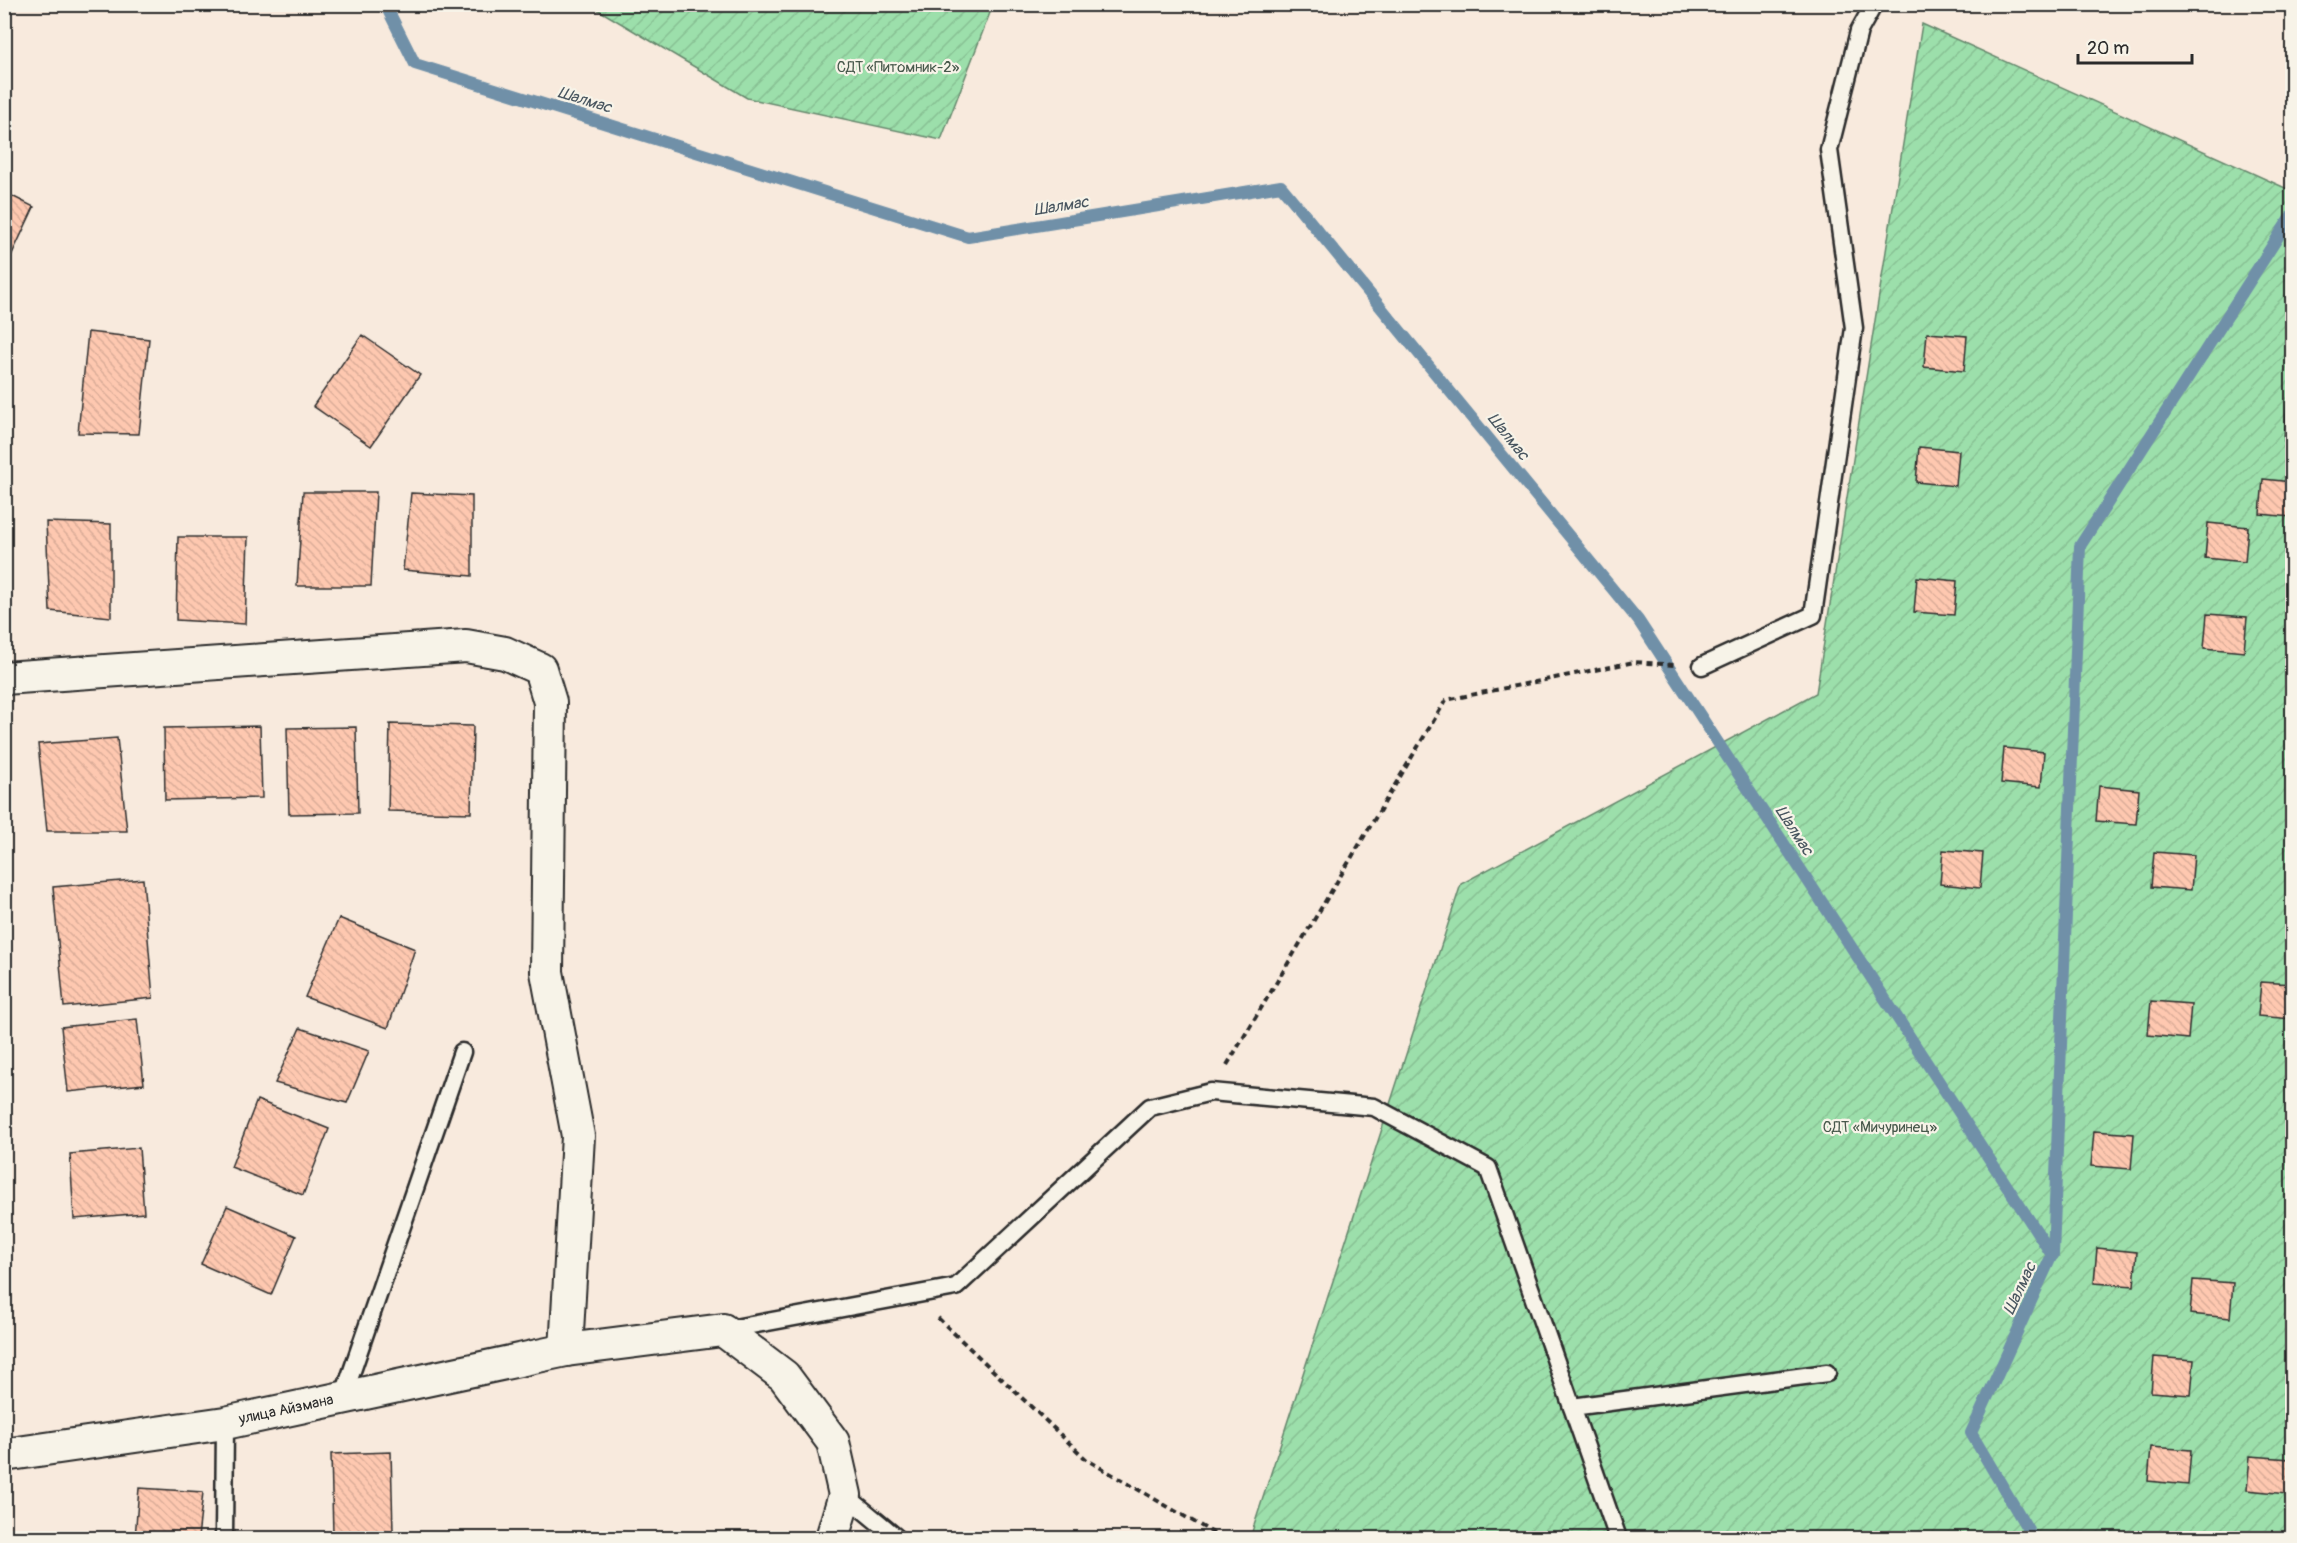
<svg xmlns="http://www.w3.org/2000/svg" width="2297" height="1543" font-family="Pangolin,sans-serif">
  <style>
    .garden { fill: url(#garden-furrows); stroke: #64856b; stroke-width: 1.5 }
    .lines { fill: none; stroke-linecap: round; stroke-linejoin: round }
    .stream { stroke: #6f90a8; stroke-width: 12 }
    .building { fill: url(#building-back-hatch); stroke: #2b2b2b; stroke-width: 1.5 }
    .lane-casing { stroke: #2b2b2b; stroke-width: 21 }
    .street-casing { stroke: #2b2b2b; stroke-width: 36 }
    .path { stroke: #2b2b2b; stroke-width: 4; stroke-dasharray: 6 4.5; stroke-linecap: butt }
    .lane { stroke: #f7f3e8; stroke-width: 16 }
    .street { stroke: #f7f3e8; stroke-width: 32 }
    .labels { text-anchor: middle; stroke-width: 4.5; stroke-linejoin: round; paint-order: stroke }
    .park-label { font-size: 15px; fill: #47584b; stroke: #f7f3e8 }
    .street-label { font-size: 15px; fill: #2b2b2b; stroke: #f7f3e8 }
    .water-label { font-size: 16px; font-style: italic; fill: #48555f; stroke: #f7f3e8 }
  </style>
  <defs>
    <pattern id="garden-furrows" width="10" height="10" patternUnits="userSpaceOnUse" patternTransform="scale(1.5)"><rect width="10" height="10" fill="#9cdfab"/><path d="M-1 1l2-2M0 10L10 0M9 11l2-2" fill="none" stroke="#87c093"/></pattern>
    <pattern id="building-back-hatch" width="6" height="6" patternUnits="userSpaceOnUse" patternTransform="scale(1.5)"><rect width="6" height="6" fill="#fec8b0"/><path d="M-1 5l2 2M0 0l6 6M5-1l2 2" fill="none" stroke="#daac98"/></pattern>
  </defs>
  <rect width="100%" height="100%" fill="#f8eadd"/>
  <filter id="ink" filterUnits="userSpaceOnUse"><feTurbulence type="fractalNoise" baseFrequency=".0167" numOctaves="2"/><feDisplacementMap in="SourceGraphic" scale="12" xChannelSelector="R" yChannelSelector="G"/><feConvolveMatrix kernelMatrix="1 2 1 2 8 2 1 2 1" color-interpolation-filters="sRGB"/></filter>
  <g filter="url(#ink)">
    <g class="garden">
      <path d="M590,5h403l-52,135 -194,-42z"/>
      <path d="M1922,24l370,167v1347h-1042l211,-654 355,-191z"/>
    </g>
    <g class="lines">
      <g class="stream">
        <path d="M385,4l30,60 553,173 313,-51 357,434 414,635 -81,178 62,105"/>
        <path d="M2053,1255l27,-709 212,-331"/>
      </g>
    </g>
    <g class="building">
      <path d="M4,192l30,15 -30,64z"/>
      <path d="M88,332l61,7 -10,95 -61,-1z"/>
      <path d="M1927,333l40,3 -3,35 -40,-4z"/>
      <path d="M362,335l58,40 -49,71 -58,-40z"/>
      <path d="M2287,406l5,1v35l-8,-1z"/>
      <path d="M1919,447l40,4 -3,35 -40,-4z"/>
      <path d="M2263,479l29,3v35l-32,-3z"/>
      <path d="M303,492h73l-5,94h-74z"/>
      <path d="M411,493l61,3v80l-69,-6z"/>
      <path d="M46,522l65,2v93l-61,-6z"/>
      <path d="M2208,523l40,4 -3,35 -40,-4z"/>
      <path d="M178,537h70l-3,87 -69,-4z"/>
      <path d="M1917,577l40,4 -3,34 -40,-3z"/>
      <path d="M2207,614l40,3 -3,35 -40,-4z"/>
      <path d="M390,724l83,2 -2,87 -83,-2z"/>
      <path d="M260,726l2,72 -97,2 -1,-72z"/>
      <path d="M356,727l2,86 -69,1 -2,-86z"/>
      <path d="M117,738l10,93h-80l-9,-87z"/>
      <path d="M2004,748l40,4 -3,35 -40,-4z"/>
      <path d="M2099,786l40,4 -3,34 -40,-3z"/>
      <path d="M1943,850l40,3 -3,35 -40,-4z"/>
      <path d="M2154,852l40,3 -3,35 -40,-3z"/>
      <path d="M143,879l10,119 -89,9 -11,-120z"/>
      <path d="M339,918l76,31 -27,79 -83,-31z"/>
      <path d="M2261,982l31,2v35l-34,-3z"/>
      <path d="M2151,1001l40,3 -3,35 -40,-4z"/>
      <path d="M137,1019l7,65 -76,8 -7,-65z"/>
      <path d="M300,1028l69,23 -22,52 -72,-20z"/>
      <path d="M257,1100l72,29 -26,66 -72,-28z"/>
      <path d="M2094,1131l40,3 -3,35 -40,-3z"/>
      <path d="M139,1148l5,65 -70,6 -4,-65z"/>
      <path d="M227,1206l69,30 -25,59 -70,-31z"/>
      <path d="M2097,1248l40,4 -3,34 -40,-3z"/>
      <path d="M2193,1280l40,3 -3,35 -40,-4z"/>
      <path d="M2154,1357l40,3 -3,35 -40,-3z"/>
      <path d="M2151,1447l40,3 -3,35 -40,-4z"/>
      <path d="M391,1452l2,80 -60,1 -2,-79z"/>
      <path d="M2250,1456l40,3 -3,35 -40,-4z"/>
      <path d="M139,1488l64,4 -5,46h-63z"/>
    </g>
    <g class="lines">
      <defs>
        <g id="lane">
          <path d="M1702,666l111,-51 41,-287 -25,-178 30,-119 15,-27"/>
          <path d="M724,1330l232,-43 194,-180 61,-15 163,15 114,61 130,370"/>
          <path d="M343,1397l119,-345"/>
          <path d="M1572,1407l255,-34"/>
          <path d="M845,1495l52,43"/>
          <path d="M224,1538l1,-115"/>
        </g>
        <g id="street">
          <path d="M4,678l462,-32 39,7 35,16 10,33 -3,270 31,164 -12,214"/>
          <path d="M4,1455l221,-32 341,-73 157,-20 61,46 49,66 12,53 -13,43"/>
        </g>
      </defs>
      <use href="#lane" class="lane-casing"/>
      <use href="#street" class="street-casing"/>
      <g class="path">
        <path d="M1227,1065l219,-365 188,-38 41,3"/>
        <path d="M938,1318l149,142 135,78"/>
      </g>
      <use href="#lane" class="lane"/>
      <use href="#street" class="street"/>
    </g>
  </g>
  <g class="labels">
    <g class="park-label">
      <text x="898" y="72">СДТ «Питомник-2»</text>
      <text x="1880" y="1132">СДТ «Мичуринец»</text>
    </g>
    <g class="street-label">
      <text transform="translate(286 1409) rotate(-12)" y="5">улица Айзмана</text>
    </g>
    <g class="water-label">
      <text transform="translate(585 99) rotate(17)" y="6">Шалмас</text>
      <text transform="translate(1061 205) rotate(-9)" y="6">Шалмас</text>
      <text transform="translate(1509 436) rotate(51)" y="6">Шалмас</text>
      <text transform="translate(1795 830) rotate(57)" y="6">Шалмас</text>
      <text transform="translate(2019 1288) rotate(-65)" y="6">Шалмас</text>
    </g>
  </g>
  <rect width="2297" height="1543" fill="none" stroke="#f7f3e8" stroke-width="24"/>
  <rect x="12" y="12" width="2273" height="1519" fill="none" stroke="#2b2b2b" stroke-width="2" filter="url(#ink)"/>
  <path d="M2078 54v9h114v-9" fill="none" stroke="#2b2b2b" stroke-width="3"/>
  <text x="2087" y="54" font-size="18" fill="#2b2b2b" stroke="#f7f3e8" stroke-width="4.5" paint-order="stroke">20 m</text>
</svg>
